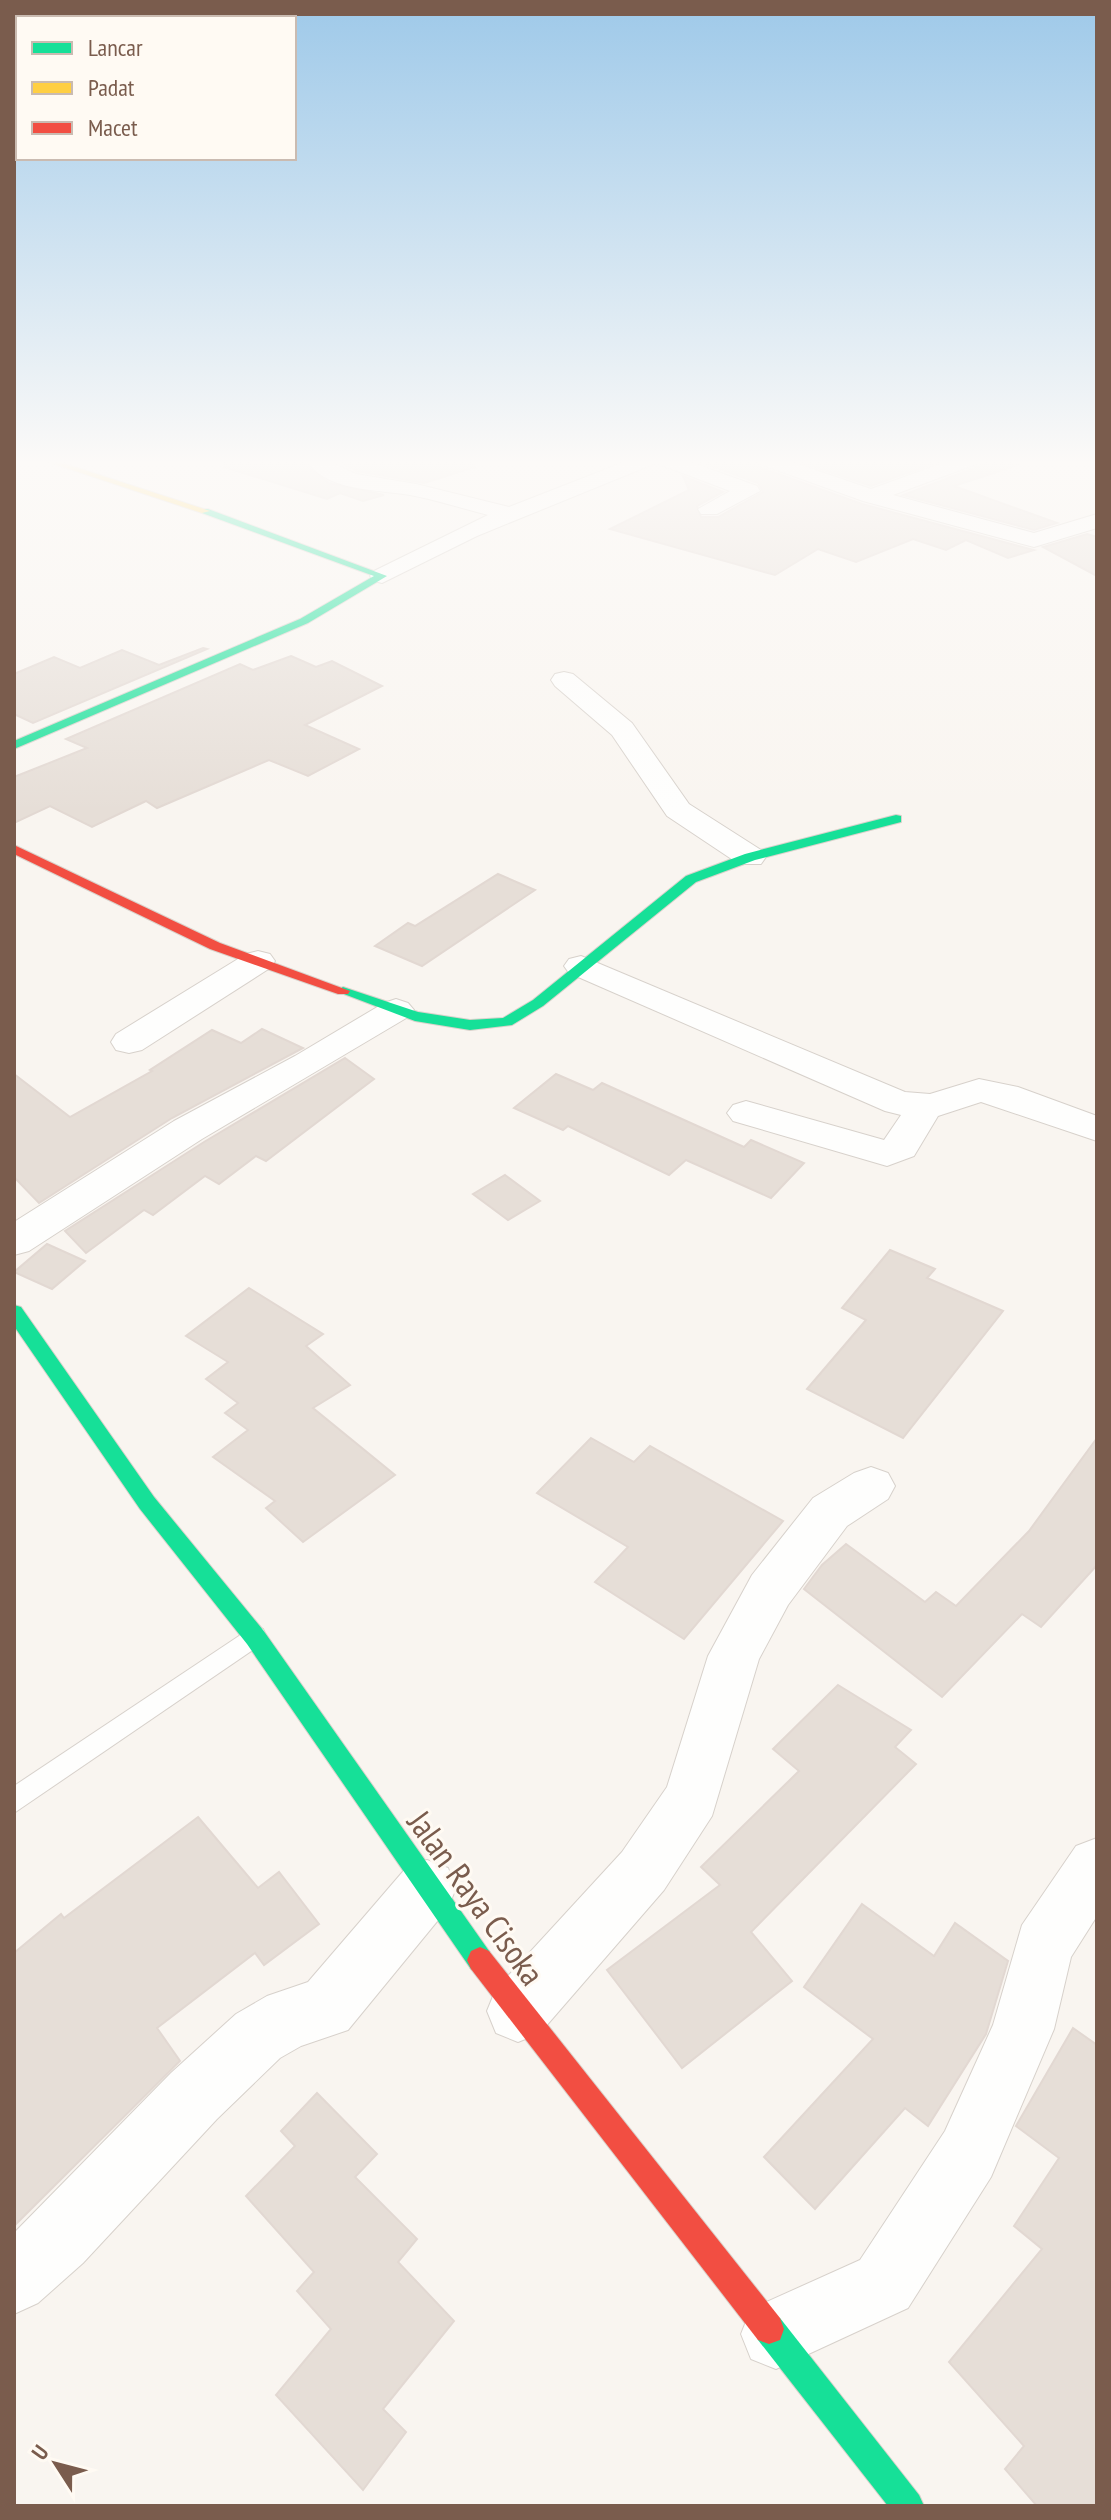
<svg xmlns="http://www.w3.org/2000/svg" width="1111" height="2520" font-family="'PT Sans Narrow',sans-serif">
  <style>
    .building { fill: #e6ded7; stroke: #e2d8d2; stroke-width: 2 }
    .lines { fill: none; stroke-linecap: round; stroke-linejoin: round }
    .lane-casing { stroke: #d7d1cb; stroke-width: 2 }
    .street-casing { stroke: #d7d1cb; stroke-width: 2 }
    .fast-casing { stroke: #d9d2cb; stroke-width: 2 }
    .slow-casing { stroke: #d9d2cb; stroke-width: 2 }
    .jam-casing { stroke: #d9d2cb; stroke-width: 2 }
    .lane { fill: #fefefd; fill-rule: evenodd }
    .street { fill: #fefefd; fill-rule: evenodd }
    .fast { fill: #16e098; fill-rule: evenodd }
    .slow { fill: #ffcf43; fill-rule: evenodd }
    .jam { fill: #f24e42; fill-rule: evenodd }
    .labels { text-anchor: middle; stroke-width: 6; stroke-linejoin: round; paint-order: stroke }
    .near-street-label { font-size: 34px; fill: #7a5c4d; stroke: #fffaf3 }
  </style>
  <rect width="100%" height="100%" fill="#f9f5f0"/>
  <g class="building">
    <path d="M225,459h84l-2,7 22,17 55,12 -21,6 -23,-8 -13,6 -103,-32z"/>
    <path d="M335,459h139l1,8 -51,16 -67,-12z"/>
    <path d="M699,459h52l5,7 106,38 172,46 -26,8 -42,-18 -20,10 -33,-11 -57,23 -38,-13 -43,26 -165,-46 79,-39 -6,-14 40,16 -26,14 4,11h17l45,-25 -5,-9 -63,-23z"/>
    <path d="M791,459h155l-75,27z"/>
    <path d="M985,459h32l1,6 -64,21 103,37 -23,7 -131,-35 77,-29z"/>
    <path d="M1087,534l10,3v39l-54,-29z"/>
    <path d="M203,648l4,1 -174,74 -19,-9v-40l40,-17 26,11 42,-18 37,15z"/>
    <path d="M291,656l25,11 16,-6 50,25 -77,39 54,24 -51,27 -39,-16 -112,48 -11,-7 -54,26 -42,-21 -36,17v-46l73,-29 -21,-9 174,-75 13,6z"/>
    <path d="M498,874l37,16 -113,76 -47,-20 33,-23 7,3z"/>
    <path d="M262,1029l41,19 -131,70 -133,85 -25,-26v-103l56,43 82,-46 -2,-1 62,-40 29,13z"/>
    <path d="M345,1058l29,21 -108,82 -10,-5 -37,28 -14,-8 -52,39 -9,-5 -58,43 -21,-22 139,-89z"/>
    <path d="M556,1074l37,16 9,-7 142,64 7,-7 53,23 -33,35 -85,-38 -17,15 -101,-49 -5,4 -49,-22z"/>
    <path d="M505,1175l35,26 -32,19 -35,-26z"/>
    <path d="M47,1244l38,17 -33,28 -38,-17z"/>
    <path d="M890,1250l45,19 -8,9 76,33 -100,127 -96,-49 59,-69 -24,-12z"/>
    <path d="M249,1288l74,46 -17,12 44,39 -37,23 82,67 -92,67 -37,-34 9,-7 -62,-44 35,-27 -23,-17 13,-10 -32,-24 22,-17 -42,-26z"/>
    <path d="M591,1438l43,24 16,-16 133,75 -99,118 -89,-57 33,-35 -91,-54z"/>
    <path d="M1097,1438v127l-56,62 -19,-13 -80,83 -138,-108 18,-24 24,-21 79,58 11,-10 20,14 73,-75z"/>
    <path d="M838,1685l73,45 -16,17 21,17 -165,168 41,49 -110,87 -75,-98 113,-85 -19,-18 98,-96 -26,-22z"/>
    <path d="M198,1817l60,71 21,-16 40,52 -55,41 -9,-12 -98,75 23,33 -166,165v-273l47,-39 3,4z"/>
    <path d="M862,1904l72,52 21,-33 53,38 -22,73 -58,92 -23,-18 -90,101 -51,-52 109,-118 -69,-52z"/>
    <path d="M1073,2028l24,17v461h-60l-32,-37 19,-23 -75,-84 93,-113 -28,-23 45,-68 -43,-32z"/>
    <path d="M317,2093l60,61 -22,23 62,62 -19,23 56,59 -71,88 23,23 -43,58 -87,-95 55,-66 -34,-38 17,-19 -68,-76 49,-50 -14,-15z"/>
  </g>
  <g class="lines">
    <defs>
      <path id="lane" d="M254,1626l9,3 3,7 -3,7 -249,170v-27z"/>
      <g id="street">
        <path d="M312,459h20l-2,3 26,12 60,10 93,23 123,-48h50l75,27 3,5 -43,23h-16l-3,-5 32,-18 -74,-28 -179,73 -95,47 -8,-2 -4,-5 4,-5 114,-56c-24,-6 -48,-14 -73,-19 -33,-7 -84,-3 -106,-32z"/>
        <path d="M754,459h29l88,30 83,-30h28l-3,4 -86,32 141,38 63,-19v14l-63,19 -171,-46 -106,-38z"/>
        <path d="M564,672l9,2 59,49 57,81 72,46 5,7 -5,7h-22l-72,-48 -55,-81 -57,-49 -4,-6 4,-6z"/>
        <path d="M258,951l12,3 5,7 -5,7 -128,82 -13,3 -13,-3 -5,-8 5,-8 130,-80z"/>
        <path d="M581,956l324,136 25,2 49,-15 39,8 79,29v25l-116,-39 -43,14 -24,40 -27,10 -154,-45 -6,-8 6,-8 13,-4 138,39 17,-25 -16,-4 -316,-138 -5,-7 5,-7z"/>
        <path d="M396,999l12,4 6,7 -6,7 -206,122 -173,112 -15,4v-33l160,-101 121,-65 89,-53z"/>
        <path d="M871,1467l17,6 7,13 -7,13 -41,27 -59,79 -29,54 -47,157 -48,74 -124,143 -22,9 -22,-9 -9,-22 9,-22 126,-137 45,-65 41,-131 44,-81 61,-77 41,-25z"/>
        <path d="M1097,1838v78l-26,41 -17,72 -63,148 -83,131 -132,61 -25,-10 -10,-25 10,-25 109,-49 85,-129 48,-106 29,-100 54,-79z"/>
        <path d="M427,1860l21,8 8,20 -8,20 -100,122 -47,16 -21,12 -63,61 -134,144 -45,40 -24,11v-81l157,-160 65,-59 31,-18 41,-14 98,-114z"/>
      </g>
      <g id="fast">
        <path d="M202,509h6l179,67 -79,47 -294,126v-8l286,-122 74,-43 -172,-63z"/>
        <path d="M896,815l5,1v6l-146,38 -59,22 -153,124 -31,19 -42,5 -55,-9 -79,-30 7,-4 75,25 52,8 33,-2 30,-18 153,-124 59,-22z"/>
        <path d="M14,1305l7,2 133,190 109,133 226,321 4,9 -4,9 -9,4 -9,-4 -224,-325 -107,-135 -126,-183z"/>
        <path d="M769,2314l11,4 139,177 5,11h-36l-130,-166 -4,-11 4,-11z"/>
      </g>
      <path id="slow" d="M39,459h12l159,52 -8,2z"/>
      <g id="jam">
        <path d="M14,845l206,98 130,48 -2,3h-10l-128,-45 -196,-95z"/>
        <path d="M480,1947l9,4 291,367 4,11 -4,11 -11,4 -11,-4 -287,-371 -4,-9 4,-9z"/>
      </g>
    </defs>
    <use href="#lane" class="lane-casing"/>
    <use href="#street" class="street-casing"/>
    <use href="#fast" class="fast-casing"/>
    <use href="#slow" class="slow-casing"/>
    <use href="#jam" class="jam-casing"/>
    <use href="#lane" class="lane"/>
    <use href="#street" class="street"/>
    <use href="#fast" class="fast"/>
    <use href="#slow" class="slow"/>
    <use href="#jam" class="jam"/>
  </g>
  <linearGradient id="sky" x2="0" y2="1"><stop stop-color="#9ec9e9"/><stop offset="0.57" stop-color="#fcfaf8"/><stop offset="1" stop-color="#fcfaf8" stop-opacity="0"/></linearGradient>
  <rect width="1111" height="811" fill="url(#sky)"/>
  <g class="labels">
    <g class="near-street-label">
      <text transform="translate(476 1898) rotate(54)" y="12">Jalan Raya Cisoka</text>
    </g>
  </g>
  <rect width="1111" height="2520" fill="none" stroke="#7a5c4d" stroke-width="32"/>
  <rect x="16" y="16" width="280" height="144" fill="#fffaf3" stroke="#cabbb1" stroke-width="2"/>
  <rect x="32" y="42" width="40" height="12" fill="#16e098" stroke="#cabbb1" stroke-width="2"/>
  <text x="88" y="56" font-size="24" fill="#7a5c4d">Lancar</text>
  <rect x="32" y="82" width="40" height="12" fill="#ffcf43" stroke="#cabbb1" stroke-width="2"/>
  <text x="88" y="96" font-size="24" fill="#7a5c4d">Padat</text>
  <rect x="32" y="122" width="40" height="12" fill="#f24e42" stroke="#cabbb1" stroke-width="2"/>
  <text x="88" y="136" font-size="24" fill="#7a5c4d">Macet</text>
  <g transform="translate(56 2464) rotate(306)" stroke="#fffaf3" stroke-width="6" paint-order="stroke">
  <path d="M0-6L14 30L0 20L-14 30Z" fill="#7a5c4d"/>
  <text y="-12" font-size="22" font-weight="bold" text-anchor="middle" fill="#7a5c4d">U</text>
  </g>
</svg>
